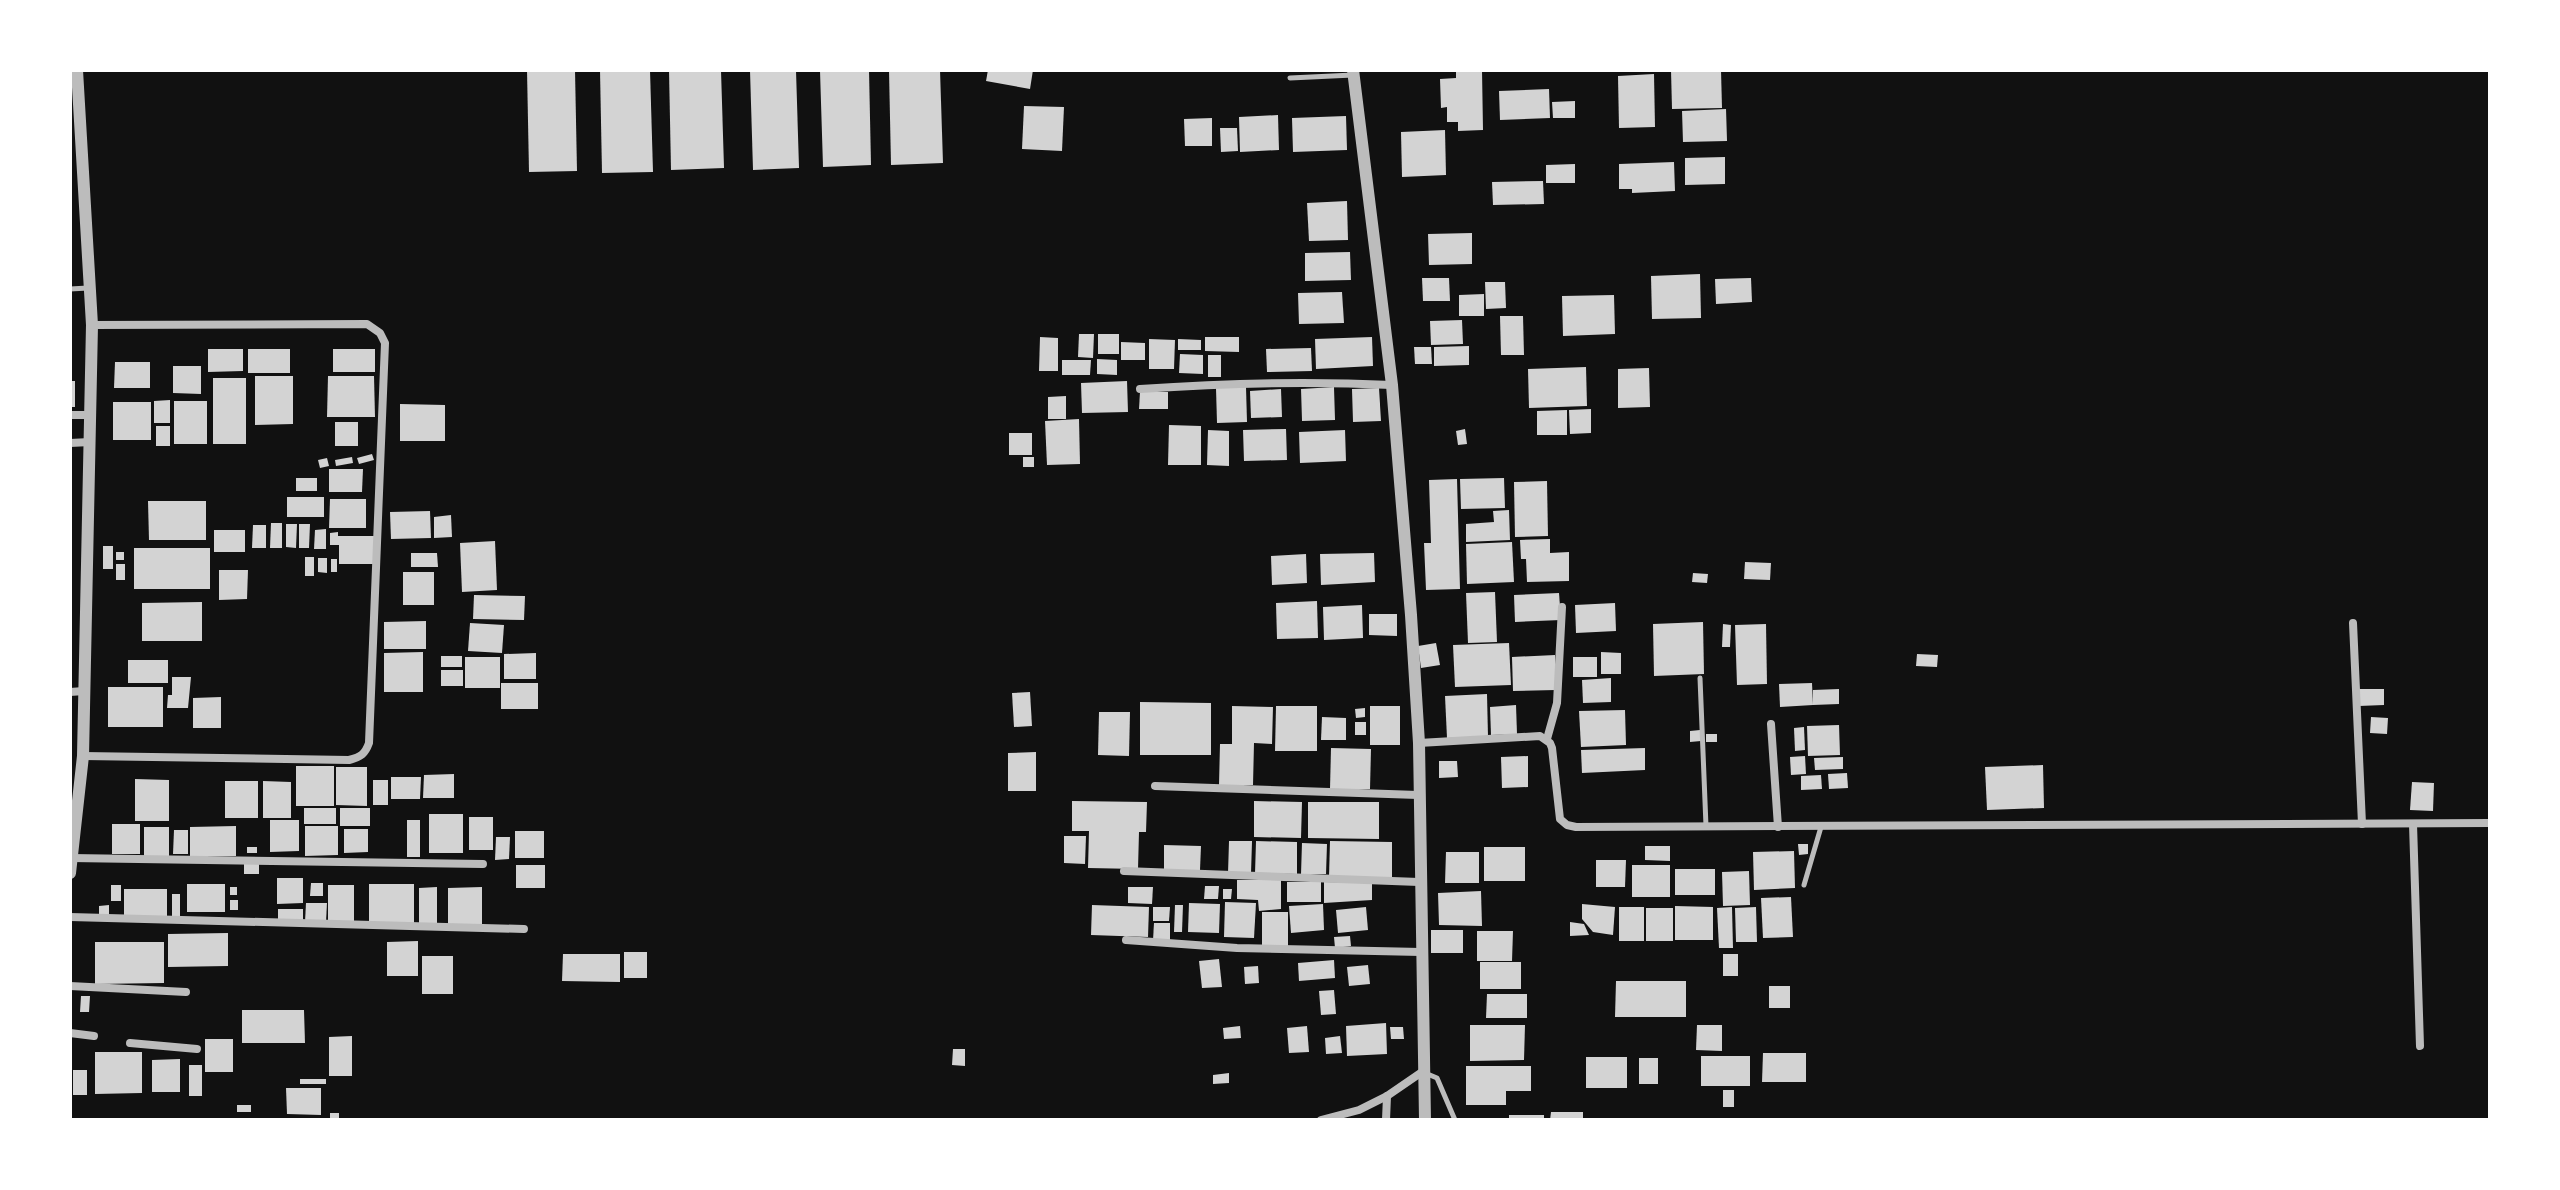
<svg xmlns="http://www.w3.org/2000/svg" width="2560" height="1190" font-family="Georgia,serif">
  <style>
    .building { fill: #d3d3d3 }
    .lines { fill: none; stroke-linecap: round; stroke-linejoin: round }
    .service { stroke: #bcbcbc; stroke-width: 5 }
    .minor { stroke: #bcbcbc; stroke-width: 8 }
    .tertiary { stroke: #bcbcbc; stroke-width: 12 }
  </style>
  <rect width="100%" height="100%" fill="#111"/>
  <g class="building">
    <path d="M527,70h48l2,101 -48,1z"/>
    <path d="M600,70h50l3,102 -51,1z"/>
    <path d="M669,70h52l3,98 -53,2z"/>
    <path d="M750,70h46l3,98 -46,2z"/>
    <path d="M820,70h49l2,95 -48,2z"/>
    <path d="M889,70h51l3,93 -52,2z"/>
    <path d="M988,70h45l-3,19 -44,-8z"/>
    <path d="M1456,70h26l1,60 -25,1v-9h-11v-15l-6,1 -1,-29 16,-1z"/>
    <path d="M1671,70h50l1,38 -50,1z"/>
    <path d="M1654,74l1,53 -36,1 -1,-52z"/>
    <path d="M1549,89l1,29 -50,2 -1,-29z"/>
    <path d="M1575,101v17h-22l-1,-16z"/>
    <path d="M1024,106l40,1 -2,44 -40,-2z"/>
    <path d="M1726,109l1,32 -44,1 -1,-31z"/>
    <path d="M1278,115l1,35 -39,2 -1,-35z"/>
    <path d="M1346,116l1,34 -54,2 -1,-34z"/>
    <path d="M1212,118v28h-27l-1,-27z"/>
    <path d="M1220,128h17l1,23 -17,1z"/>
    <path d="M1445,130l1,45 -44,2 -1,-45z"/>
    <path d="M1725,157v27l-40,1v-27z"/>
    <path d="M1674,162l1,29 -43,2v-4h-13v-25z"/>
    <path d="M1575,164v19h-29v-18z"/>
    <path d="M1543,181l1,23 -51,1 -1,-23z"/>
    <path d="M1347,201l1,39 -39,1 -2,-38z"/>
    <path d="M1472,233v31l-43,1 -1,-31z"/>
    <path d="M1350,252l1,28 -46,1v-28z"/>
    <path d="M1700,274l1,44 -49,1 -1,-43z"/>
    <path d="M1422,278h27l1,23h-27z"/>
    <path d="M1751,278l1,24 -36,2 -1,-25z"/>
    <path d="M1485,282h20l1,26 -20,1z"/>
    <path d="M1342,292l2,31 -45,1 -1,-31z"/>
    <path d="M1484,294v22h-25v-21z"/>
    <path d="M1614,295l1,39 -52,2 -1,-40z"/>
    <path d="M1500,316h23l1,39h-23z"/>
    <path d="M1462,320l1,24 -32,1 -1,-24z"/>
    <path d="M1079,334h15l-1,24 -15,-1z"/>
    <rect x="1098" y="334" width="21" height="20"/>
    <path d="M1040,337l18,1v33h-19z"/>
    <path d="M1205,337h34v15l-34,-1z"/>
    <path d="M1372,337l1,29 -57,3 -1,-30z"/>
    <path d="M1149,339l26,1 -1,29h-25z"/>
    <path d="M1178,339l23,1v10h-23z"/>
    <path d="M1121,342l24,1v17h-24z"/>
    <path d="M1469,346v19l-35,1v-19z"/>
    <path d="M1414,347h17l1,17h-17z"/>
    <path d="M1311,348l1,23 -45,1 -1,-23z"/>
    <path d="M208,349h35v22l-35,1z"/>
    <rect x="248" y="349" width="42" height="24"/>
    <rect x="333" y="349" width="42" height="23"/>
    <path d="M1180,354l23,1v19l-24,-1z"/>
    <rect x="1208" y="355" width="13" height="22"/>
    <path d="M1097,359l20,1v15l-20,-1z"/>
    <path d="M1062,360h29l-1,15h-28z"/>
    <path d="M115,362h35v26h-36z"/>
    <path d="M173,366h28v28l-28,-1z"/>
    <path d="M1586,367l1,39 -58,2 -1,-39z"/>
    <path d="M1649,368l1,39 -32,1v-39z"/>
    <path d="M255,376h38v48l-38,1z"/>
    <path d="M328,376h46l1,41h-48z"/>
    <rect x="213" y="378" width="33" height="66"/>
    <rect x="70" y="381" width="5" height="26"/>
    <path d="M1127,381l1,31 -46,1 -1,-30z"/>
    <path d="M1246,387l1,35 -30,1 -1,-35z"/>
    <path d="M1334,387l1,33 -33,1 -1,-32z"/>
    <path d="M1379,388l2,33 -28,1 -1,-33z"/>
    <path d="M1281,389l1,28 -31,1 -1,-27z"/>
    <path d="M1140,392h28v17h-29z"/>
    <path d="M1066,396v23h-18v-22z"/>
    <path d="M170,400v23h-16v-22z"/>
    <rect x="174" y="401" width="33" height="43"/>
    <rect x="113" y="402" width="38" height="38"/>
    <path d="M400,404l45,1v36h-45z"/>
    <path d="M1591,409v24l-21,1 -1,-24z"/>
    <path d="M1567,410v25h-30v-24z"/>
    <path d="M1079,419l1,45 -33,1 -2,-44z"/>
    <rect x="335" y="422" width="23" height="24"/>
    <path d="M1169,425l32,1v39h-33z"/>
    <rect x="156" y="426" width="14" height="20"/>
    <path d="M1286,429l1,31 -43,1 -1,-31z"/>
    <path d="M1465,429l2,15 -9,1 -2,-14z"/>
    <path d="M1208,430l21,1v35l-22,-1z"/>
    <path d="M1345,430l1,31 -46,2 -1,-31z"/>
    <rect x="1009" y="433" width="23" height="22"/>
    <path d="M372,454l2,6 -15,4 -2,-6z"/>
    <path d="M352,457l1,6 -17,3 -1,-6z"/>
    <rect x="1023" y="457" width="11" height="10"/>
    <path d="M327,458l2,8 -9,2 -2,-8z"/>
    <path d="M329,469h34l-1,23h-33z"/>
    <rect x="296" y="478" width="21" height="13"/>
    <path d="M1504,478l1,30 -44,1 -1,-30z"/>
    <path d="M1457,479l3,110 -34,1 -2,-47h7l-2,-63z"/>
    <path d="M1547,481l1,55 -33,1 -1,-55z"/>
    <rect x="287" y="497" width="37" height="20"/>
    <path d="M330,499h36v29h-37z"/>
    <path d="M148,501h58v39h-57z"/>
    <path d="M1509,510l1,30 -44,2v-18l28,-2 -1,-11z"/>
    <path d="M430,511l1,27 -40,1 -1,-27z"/>
    <path d="M451,515l1,22 -18,1v-21z"/>
    <path d="M271,523h11v25h-12z"/>
    <path d="M286,524h11l-1,24 -10,-1z"/>
    <path d="M299,524h11l-1,24h-10z"/>
    <path d="M253,525h13v23h-14z"/>
    <path d="M326,529v20h-12l1,-19z"/>
    <rect x="214" y="530" width="31" height="22"/>
    <path d="M338,532v4h37v28h-36v-19h-9v-12z"/>
    <path d="M1550,539v14l19,-1v29l-42,1 -1,-23h-5l-1,-19z"/>
    <path d="M495,541l2,49 -35,2 -2,-49z"/>
    <path d="M1512,542l2,40 -47,2 -1,-40z"/>
    <rect x="103" y="546" width="10" height="23"/>
    <rect x="134" y="548" width="76" height="41"/>
    <rect x="116" y="552" width="8" height="8"/>
    <path d="M411,553h26l1,14h-27z"/>
    <path d="M1374,553l1,29 -54,3 -1,-31z"/>
    <path d="M1306,554l1,29 -35,2 -1,-29z"/>
    <rect x="305" y="557" width="9" height="19"/>
    <path d="M318,558h9v15l-9,-1z"/>
    <rect x="331" y="559" width="6" height="13"/>
    <path d="M1745,562l26,1 -1,17 -26,-1z"/>
    <rect x="116" y="564" width="9" height="16"/>
    <path d="M219,570h29l-1,29 -28,1z"/>
    <rect x="403" y="572" width="31" height="33"/>
    <path d="M1693,573l15,1 -1,9 -15,-1z"/>
    <path d="M1495,592l2,50 -29,1 -2,-50z"/>
    <path d="M1559,593l2,27 -46,2 -1,-27z"/>
    <path d="M474,595l51,1 -1,24 -51,-1z"/>
    <path d="M1317,601l1,37 -41,1 -1,-36z"/>
    <path d="M202,602v39h-60v-38z"/>
    <path d="M1615,603l1,28 -40,2 -1,-28z"/>
    <path d="M1362,605l1,33 -39,2 -1,-33z"/>
    <path d="M1369,614h28v22l-28,-1z"/>
    <path d="M426,621v28h-42v-27z"/>
    <path d="M1703,622l1,52 -50,2 -1,-52z"/>
    <path d="M470,623l34,2 -2,28 -34,-2z"/>
    <path d="M1723,624l8,1 -1,22h-8z"/>
    <path d="M1766,624l1,60 -30,1 -2,-60z"/>
    <path d="M1436,643l4,22 -19,3 -3,-22z"/>
    <path d="M1509,643l2,42 -56,2 -2,-42z"/>
    <path d="M423,652v40h-39v-39z"/>
    <path d="M1601,652l20,1v21h-20z"/>
    <path d="M536,653v26h-32v-25z"/>
    <path d="M1917,654l21,1 -1,12 -21,-1z"/>
    <path d="M1555,655l1,35 -43,1 -1,-34z"/>
    <rect x="441" y="656" width="21" height="11"/>
    <rect x="465" y="657" width="35" height="31"/>
    <rect x="1573" y="657" width="24" height="20"/>
    <rect x="128" y="660" width="40" height="23"/>
    <rect x="441" y="670" width="22" height="16"/>
    <path d="M172,677h19l-3,31h-21l1,-13h4z"/>
    <path d="M1611,678v24l-28,1 -1,-23z"/>
    <rect x="501" y="683" width="37" height="26"/>
    <path d="M1812,683l1,22 -33,2 -1,-23z"/>
    <rect x="108" y="687" width="55" height="40"/>
    <path d="M1839,689v15l-26,1v-15z"/>
    <path d="M2359,689h25v16l-25,1z"/>
    <path d="M1030,692l2,34 -18,1 -2,-34z"/>
    <path d="M1487,694l1,43 -41,1 -2,-42z"/>
    <path d="M221,697v31h-28v-30z"/>
    <path d="M1140,702l71,1v52h-71z"/>
    <path d="M1516,705l1,29 -26,1 -1,-28z"/>
    <path d="M1232,706l41,1 -1,37 -18,-1 -1,42h-34l1,-41h12z"/>
    <path d="M1276,706h41v45h-42z"/>
    <rect x="1370" y="706" width="30" height="39"/>
    <path d="M1365,708v9l-9,1 -1,-9z"/>
    <path d="M1625,710l1,35 -45,2 -2,-36z"/>
    <path d="M1099,712h31l-1,44 -31,-1z"/>
    <path d="M1322,717l24,1v22h-25z"/>
    <path d="M2371,717l17,1 -1,16 -17,-1z"/>
    <rect x="1355" y="722" width="11" height="13"/>
    <path d="M1839,725l1,30 -32,1 -1,-30z"/>
    <path d="M1804,727l1,23 -10,1 -1,-23z"/>
    <path d="M1700,730l1,11 -11,1v-11z"/>
    <rect x="1706" y="734" width="11" height="8"/>
    <path d="M1331,748l40,1 -1,40h-40z"/>
    <path d="M1645,748v22l-63,3 -1,-23z"/>
    <path d="M1036,752v39h-28v-38z"/>
    <path d="M1528,756v31l-26,1 -1,-31z"/>
    <path d="M1805,756l1,18 -15,1 -1,-18z"/>
    <path d="M1843,757v12l-28,1 -1,-12z"/>
    <path d="M1439,761h18l1,16 -19,1z"/>
    <path d="M2043,765l1,43 -57,2 -2,-43z"/>
    <rect x="296" y="766" width="38" height="40"/>
    <path d="M336,767h31v39l-31,-1z"/>
    <path d="M1847,773l1,15 -19,1 -1,-15z"/>
    <path d="M454,774v24h-31l1,-23z"/>
    <path d="M1821,775l1,14 -21,1v-14z"/>
    <path d="M391,777h30l-1,22h-29z"/>
    <path d="M135,779l34,1v41h-34z"/>
    <rect x="373" y="780" width="15" height="25"/>
    <rect x="225" y="781" width="33" height="37"/>
    <path d="M263,781l28,1v36h-28z"/>
    <path d="M2412,782l22,1 -1,28 -23,-1z"/>
    <path d="M1072,801l75,1 -1,30h-7l-1,37 -50,-1 1,-37h-17z"/>
    <path d="M1254,801l48,1 -1,36 -47,-1z"/>
    <path d="M1308,802h71v37l-71,-1z"/>
    <rect x="304" y="808" width="32" height="16"/>
    <rect x="340" y="808" width="30" height="18"/>
    <rect x="429" y="814" width="34" height="39"/>
    <rect x="469" y="817" width="24" height="33"/>
    <path d="M270,820h29v31l-29,1z"/>
    <rect x="407" y="820" width="13" height="37"/>
    <rect x="112" y="824" width="28" height="30"/>
    <path d="M236,826v30h-46v-29z"/>
    <path d="M305,826h33v29l-33,1z"/>
    <rect x="144" y="827" width="25" height="29"/>
    <path d="M344,829h24v23l-24,1z"/>
    <path d="M174,830h14v24h-15z"/>
    <rect x="515" y="831" width="29" height="27"/>
    <path d="M1064,836h22l-1,28 -21,-1z"/>
    <path d="M496,837h14l-1,22 -14,1z"/>
    <path d="M1229,841h23l-1,32h-23z"/>
    <path d="M1256,841l41,1v32l-42,-1z"/>
    <path d="M1330,841l62,1v36l-63,-1z"/>
    <path d="M1302,843l25,1 -1,30h-25z"/>
    <path d="M1798,844h10v10l-9,1z"/>
    <path d="M1164,845l37,1 -1,24h-36z"/>
    <path d="M1645,846h25v15l-25,-1z"/>
    <rect x="247" y="847" width="10" height="6"/>
    <rect x="1484" y="847" width="41" height="34"/>
    <path d="M1794,851l1,37 -41,2 -1,-38z"/>
    <path d="M1446,852h33v31h-34z"/>
    <path d="M1596,860h30l-1,27h-29z"/>
    <rect x="244" y="863" width="15" height="11"/>
    <rect x="516" y="865" width="29" height="23"/>
    <rect x="1632" y="865" width="38" height="32"/>
    <rect x="1675" y="869" width="40" height="26"/>
    <path d="M1749,871l1,34 -27,1 -1,-34z"/>
    <path d="M277,878h26v25l-26,1z"/>
    <path d="M1237,880h44v29l-22,2 -1,-11 -21,-1z"/>
    <rect x="1287" y="882" width="34" height="20"/>
    <path d="M1324,882l48,1v17l-48,3z"/>
    <path d="M311,883h12v13h-13z"/>
    <rect x="187" y="884" width="38" height="28"/>
    <rect x="369" y="884" width="45" height="39"/>
    <rect x="111" y="885" width="10" height="16"/>
    <rect x="328" y="885" width="26" height="38"/>
    <path d="M1205,886h14l-1,13h-14z"/>
    <rect x="230" y="887" width="7" height="8"/>
    <path d="M437,887v37h-18v-36z"/>
    <path d="M482,887v38h-34v-37z"/>
    <path d="M1128,887h25l-1,17 -24,-1z"/>
    <path d="M124,889h43v27l-43,1z"/>
    <path d="M1223,889h9l-1,10h-8z"/>
    <path d="M1481,891l1,35 -43,-1 -1,-32z"/>
    <rect x="172" y="894" width="8" height="24"/>
    <path d="M1791,897l2,40 -30,1 -2,-40z"/>
    <rect x="230" y="900" width="8" height="10"/>
    <path d="M1225,902l31,1 -2,35 -30,-1z"/>
    <path d="M306,903h21l-1,19h-21z"/>
    <path d="M1189,903l31,1 -1,29 -31,-1z"/>
    <path d="M1323,904l1,26 -33,3 -2,-27z"/>
    <path d="M1582,904l33,3 -2,28 -20,-3 -11,-13z"/>
    <path d="M109,905v11l-10,1v-11z"/>
    <path d="M1092,905l57,2 -1,30 -57,-2z"/>
    <path d="M1175,905h8l-1,27h-8z"/>
    <path d="M1675,906l38,1v33h-38z"/>
    <path d="M1153,907h17l-1,14h-16z"/>
    <path d="M1366,907l2,23 -30,3 -2,-23z"/>
    <rect x="1619" y="907" width="25" height="34"/>
    <path d="M1732,907l1,41h-14l-2,-40z"/>
    <path d="M1756,907l1,35h-21l-1,-34z"/>
    <rect x="1646" y="908" width="27" height="33"/>
    <rect x="278" y="909" width="25" height="12"/>
    <rect x="1262" y="912" width="26" height="35"/>
    <path d="M1570,922l14,2 5,11 -19,1z"/>
    <path d="M1154,923h16v17h-17z"/>
    <rect x="1431" y="930" width="32" height="23"/>
    <path d="M1477,931h36l-1,30h-35z"/>
    <path d="M228,933v33l-60,1v-33z"/>
    <path d="M1350,936l1,10 -16,2 -1,-11z"/>
    <path d="M418,941v35h-31v-34z"/>
    <path d="M95,942h69v41l-69,1z"/>
    <rect x="624" y="952" width="23" height="26"/>
    <path d="M563,954h57v28l-58,-1z"/>
    <rect x="1723" y="954" width="15" height="22"/>
    <rect x="422" y="956" width="31" height="38"/>
    <path d="M1219,959l3,28 -20,1 -3,-27z"/>
    <path d="M1334,960l1,18 -36,3 -1,-18z"/>
    <rect x="1480" y="962" width="41" height="27"/>
    <path d="M1368,965l2,19 -21,2 -2,-19z"/>
    <path d="M1258,966l1,17 -14,1 -1,-17z"/>
    <path d="M1616,981h70v36h-71z"/>
    <rect x="1769" y="986" width="21" height="22"/>
    <path d="M1334,990l2,24 -15,1 -2,-24z"/>
    <path d="M1487,994h40v24h-41z"/>
    <path d="M81,996h9l-1,16h-9z"/>
    <path d="M242,1010h62l1,33h-63z"/>
    <path d="M1386,1023l1,31 -40,2 -1,-30z"/>
    <path d="M1470,1025h55l-1,35 -54,1z"/>
    <path d="M1697,1025h25v26l-26,-1z"/>
    <path d="M1240,1026l1,12 -17,1 -1,-11z"/>
    <path d="M1307,1026l2,26 -20,1 -2,-25z"/>
    <path d="M1390,1027h13l1,12h-13z"/>
    <path d="M352,1036v40h-23v-39z"/>
    <path d="M1340,1036l2,17 -16,1 -1,-16z"/>
    <rect x="205" y="1039" width="28" height="33"/>
    <path d="M953,1049h12v17l-13,-1z"/>
    <path d="M95,1052h47v41l-47,1z"/>
    <path d="M1763,1053h43v29h-44z"/>
    <rect x="1701" y="1056" width="49" height="30"/>
    <rect x="1586" y="1057" width="41" height="31"/>
    <rect x="1639" y="1058" width="19" height="26"/>
    <path d="M180,1059v33h-28v-32z"/>
    <rect x="189" y="1065" width="13" height="31"/>
    <path d="M1466,1066h65v25h-25v14h-40z"/>
    <rect x="73" y="1070" width="14" height="25"/>
    <path d="M1229,1073v10l-16,1v-9z"/>
    <rect x="300" y="1079" width="26" height="5"/>
    <path d="M286,1088h35v27l-34,-1z"/>
    <rect x="1723" y="1090" width="11" height="17"/>
    <rect x="237" y="1105" width="14" height="7"/>
    <path d="M1551,1112h32v8h-33z"/>
    <rect x="330" y="1113" width="9" height="7"/>
    <rect x="1509" y="1115" width="35" height="5"/>
  </g>
  <g class="lines">
    <g class="service">
      <path d="M1290,78l63,-3"/>
      <path d="M70,289l18,-1"/>
      <path d="M1700,678l6,148"/>
      <path d="M1804,885l17,-58"/>
      <path d="M1425,1073l12,5 18,42"/>
    </g>
    <g class="minor">
      <path d="M1140,389c84,-6 168,-8 252,-4"/>
      <path d="M70,415h20"/>
      <path d="M70,443l20,-1"/>
      <path d="M2353,623l9,201"/>
      <path d="M70,692l14,-1"/>
      <path d="M1771,724l7,103"/>
      <path d="M1547,739l10,-36 5,-96"/>
      <path d="M1419,743l121,-7 10,7 2,5 8,71 7,6 9,2 914,-4"/>
      <path d="M83,756l266,4c12,-3 16,-6 20,-17l16,-400 -5,-10 -13,-9 -275,1"/>
      <path d="M1155,786l263,9"/>
      <path d="M2413,824l7,222"/>
      <path d="M71,858l412,6"/>
      <path d="M1124,871l295,11"/>
      <path d="M70,917l454,12"/>
      <path d="M1126,940l111,8 184,4"/>
      <path d="M70,986l116,6"/>
      <path d="M70,1033l24,3"/>
      <path d="M130,1043l67,6"/>
      <path d="M1321,1120l38,-10 28,-14 35,-24"/>
      <path d="M1386,1120l1,-24"/>
    </g>
    <g class="tertiary">
      <path d="M1353,70l39,315 19,230 8,128 6,377"/>
      <path d="M70,873l13,-117 9,-431 -15,-255"/>
    </g>
  </g>
  <rect width="2560" height="1190" fill="none" stroke="#ffffff" stroke-width="144"/>
</svg>
